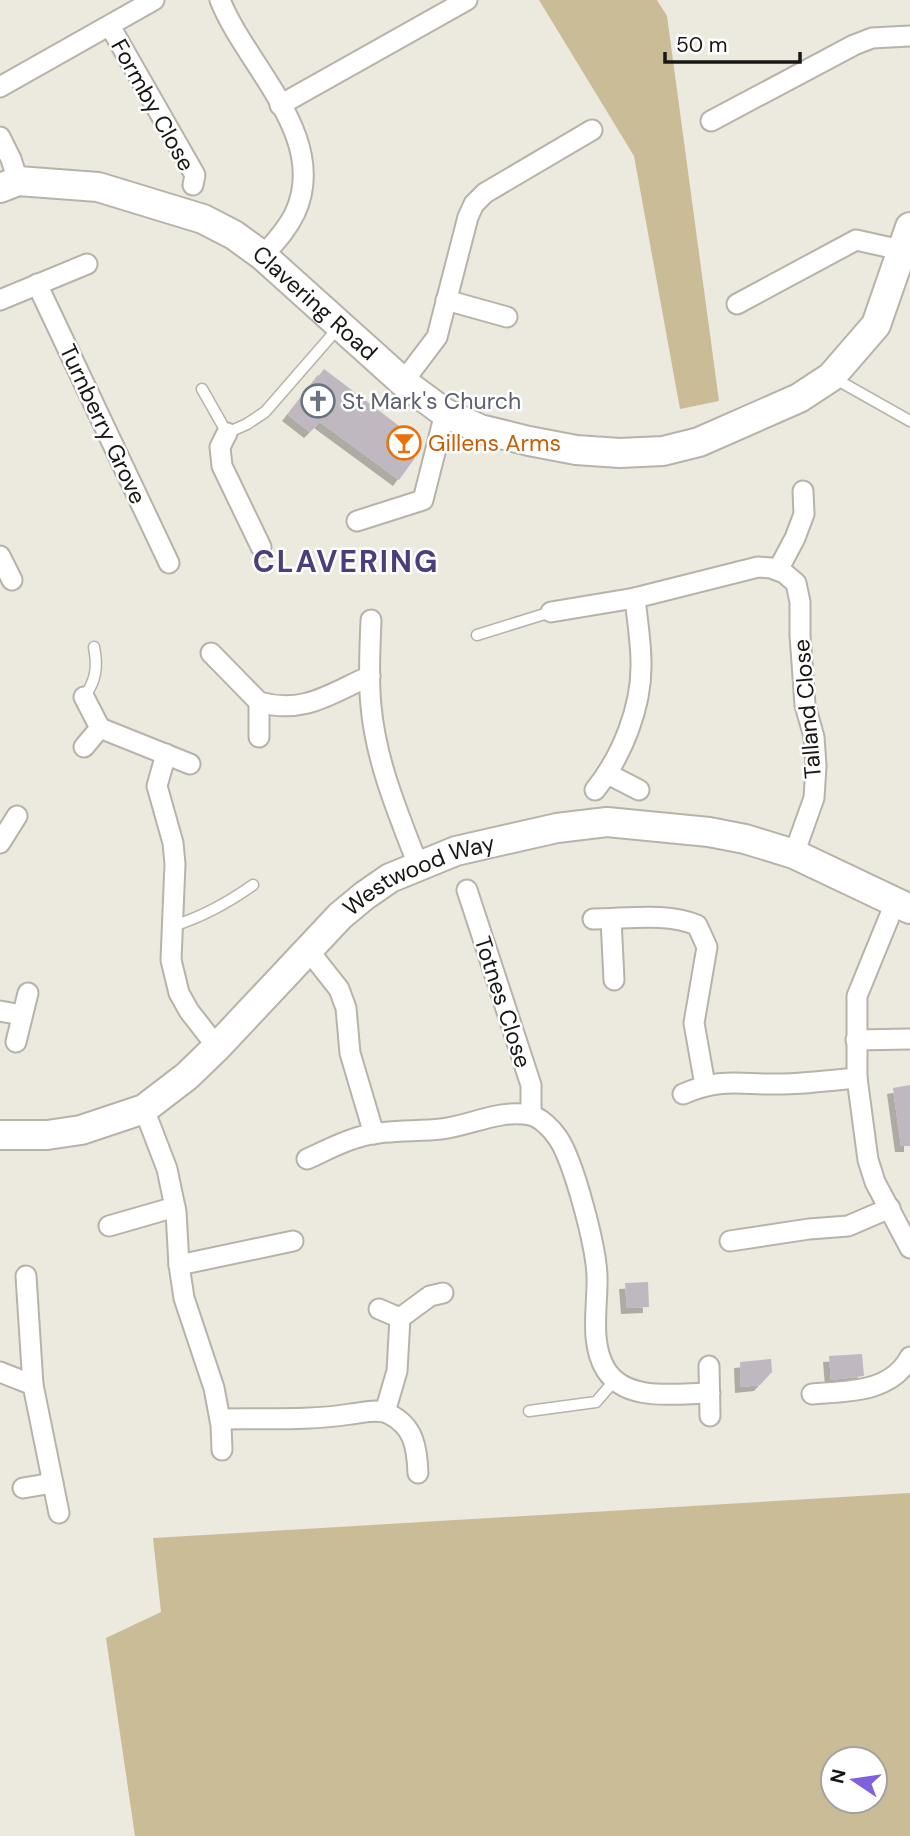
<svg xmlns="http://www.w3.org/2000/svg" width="910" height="1836" font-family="'DM Sans',sans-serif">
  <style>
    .green { fill: #cbbc98; fill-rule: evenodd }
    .building { fill: #bfb8c0; filter: url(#shadow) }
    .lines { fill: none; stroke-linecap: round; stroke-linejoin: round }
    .lane-casing { stroke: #b7b3aa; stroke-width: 13 }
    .street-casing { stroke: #b7b3aa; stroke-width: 23 }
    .secondary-casing { stroke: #b7b3aa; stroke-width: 32 }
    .lane { stroke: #fff; stroke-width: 10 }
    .street { stroke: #fff; stroke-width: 19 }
    .secondary { stroke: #fff; stroke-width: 28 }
    .labels { text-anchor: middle; stroke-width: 5; stroke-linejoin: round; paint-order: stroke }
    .street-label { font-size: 23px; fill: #181714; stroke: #fff }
    .worship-label { font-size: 23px; fill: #5b616d; stroke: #fff; text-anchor: start }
    .food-label { font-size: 23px; fill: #c56008; stroke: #fff; text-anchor: start }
    .district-label { font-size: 30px; font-weight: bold; letter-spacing: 2px; fill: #4b3e7b; stroke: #fff }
  </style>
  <defs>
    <filter id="shadow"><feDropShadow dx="-6" dy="6" stdDeviation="0" flood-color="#0004"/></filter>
  </defs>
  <rect width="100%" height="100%" fill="#ece9df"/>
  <g class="green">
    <path d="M539,0h118l10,16 52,385 -39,8 -46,-253z"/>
    <path d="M910,1493v343h-775l-29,-198 55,-26 -8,-74zM875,1759v42h-42v-42z"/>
  </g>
  <g class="building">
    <path d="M324,369l95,72 -9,13 5,4 -16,22 -79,-58 -10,10 -22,-17z"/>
    <path d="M910,1085v61h-9l-8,-58z"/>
    <path d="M648,1282l1,25 -22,1 -2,-25z"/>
    <path d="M862,1354l2,22 -33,4 -2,-24z"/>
    <path d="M771,1359l1,13 -12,13 -19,2 -1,-25z"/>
  </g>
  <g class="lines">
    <defs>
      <g id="lane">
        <path d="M832,377l78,44"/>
        <path d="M202,389l25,44 20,-9 18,-12 74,-85"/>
        <path d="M477,635l74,-23"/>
        <path d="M84,697c12,-16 14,-30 10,-50"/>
        <path d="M173,926c29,-9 56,-24 80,-41"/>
        <path d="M529,1411l67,-9 19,-22"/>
      </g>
      <g id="street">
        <path d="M220,0c26,66 110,137 75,213 -8,17 -21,30 -32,43"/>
        <path d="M110,26l85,149 -2,10"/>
        <path d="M0,87l154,-87"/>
        <path d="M280,105l187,-105"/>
        <path d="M711,121l143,-76 18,-7 38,-2"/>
        <path d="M0,137l11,22 7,22"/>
        <path d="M37,284l132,279"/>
        <path d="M0,300l87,-36"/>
        <path d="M446,300l61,17"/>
        <path d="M737,304l119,-64 45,10"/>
        <path d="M403,382l34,-45 31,-120 6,-13 11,-11 107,-63"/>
        <path d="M227,433l-7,14 2,19 39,81"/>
        <path d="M357,521l66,-21 22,-87"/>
        <path d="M0,556l12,24"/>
        <path d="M778,570l17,-32 9,-24 -1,-23"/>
        <path d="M551,612l84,-14 123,-31 13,1 13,5 12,10 4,19v33l5,70 9,32 2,29 -2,32 -20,56"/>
        <path d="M371,620c-1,28 -3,58 0,86 5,56 27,107 47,159"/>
        <path d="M211,653l48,49v35"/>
        <path d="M84,697l16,31 -16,19"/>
        <path d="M259,702c45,13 72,-9 111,-26"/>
        <path d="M100,728l90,36"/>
        <path d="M166,754l-9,32 16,57 2,21 -4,96 8,33 10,18 28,36"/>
        <path d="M608,774l31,16"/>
        <path d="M595,790c27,-34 47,-83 46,-127 0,-22 -4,-44 -6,-65"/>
        <path d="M0,843l17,-27"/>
        <path d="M467,890l64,195v30"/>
        <path d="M593,919c33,0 74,-7 104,6l10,22 -13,76 11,62"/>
        <path d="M611,919l3,61"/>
        <path d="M309,951l30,38 7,19 4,45 24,81"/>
        <path d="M0,1011l22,4"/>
        <path d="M856,1040l54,-1"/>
        <path d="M16,1042l12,-49"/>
        <path d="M857,1078l11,82 7,22 35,66"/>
        <path d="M683,1094c39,-17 57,-9 97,-10 26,0 51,-4 77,-6v-82l38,-93"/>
        <path d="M144,1109l23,60 9,43 3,53 5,33 30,90 7,37 1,25"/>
        <path d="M307,1159c16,-7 32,-16 49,-21 27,-9 57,-6 85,-9 29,-3 58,-20 89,-14 10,2 22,14 28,23 16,24 38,108 39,138 1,29 -8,67 9,94 21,33 71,23 104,23"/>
        <path d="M109,1226l66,-19"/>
        <path d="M730,1241l79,-12 39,-3 42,-18"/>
        <path d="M179,1265l114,-24"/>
        <path d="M26,1276l7,109"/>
        <path d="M379,1309l21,9 30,-22 13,-3"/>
        <path d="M709,1366l1,50"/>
        <path d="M0,1372l33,13 26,128"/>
        <path d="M812,1394c36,-3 79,-1 98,-37"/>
        <path d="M385,1412l12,-41 3,-53"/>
        <path d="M220,1419c44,-1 88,2 131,-5 12,-1 27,-6 38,0 25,12 28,34 29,59"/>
        <path d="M23,1488l30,-5"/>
      </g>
      <g id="secondary">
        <path id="s1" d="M0,188l18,-7 80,6 105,32 31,16 29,21 140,126 42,31 35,16 49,12 47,9 44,3 43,-2 36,-9 100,-44 32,-21 45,-52 34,-98"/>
        <path id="s2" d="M0,1135h47l34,-5 63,-21 43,-33 30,-29 123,-131 24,-20 26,-18 66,-27 101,-23 50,-6 102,10 36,7 49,15 116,55"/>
      </g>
    </defs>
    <use href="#lane" class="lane-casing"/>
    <use href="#street" class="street-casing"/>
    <use href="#secondary" class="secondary-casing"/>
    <use href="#lane" class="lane"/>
    <use href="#street" class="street"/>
    <use href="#secondary" class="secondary"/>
  </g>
  <defs>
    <symbol id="church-ring" viewBox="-11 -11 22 22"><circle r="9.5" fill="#fff" stroke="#6b7280" stroke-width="1.5"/><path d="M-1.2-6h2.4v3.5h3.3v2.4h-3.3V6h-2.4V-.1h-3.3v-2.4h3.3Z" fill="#6b7280"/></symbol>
    <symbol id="bar-ring" viewBox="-11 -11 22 22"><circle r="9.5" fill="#fff" stroke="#e8710a" stroke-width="1.5"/><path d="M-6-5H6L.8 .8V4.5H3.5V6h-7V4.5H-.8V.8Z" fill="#e8710a"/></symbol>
  </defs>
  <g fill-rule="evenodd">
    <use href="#church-ring" x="299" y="382" width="38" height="38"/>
    <use href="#bar-ring" x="385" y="424" width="38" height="38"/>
  </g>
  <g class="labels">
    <g class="street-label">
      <text transform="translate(153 105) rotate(61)" y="8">Formby Close</text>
      <text dy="8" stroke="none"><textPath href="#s1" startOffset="350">Clavering Road</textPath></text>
      <text transform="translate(103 424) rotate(65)" y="8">Turnberry Grove</text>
      <text transform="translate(807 709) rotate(-95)" y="8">Talland Close</text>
      <text dy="8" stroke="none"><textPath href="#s2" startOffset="514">Westwood Way</textPath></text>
      <text transform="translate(503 1002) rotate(72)" y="8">Totnes Close</text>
    </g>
    <g class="worship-label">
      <text x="342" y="409">St Mark's Church</text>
    </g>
    <g class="food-label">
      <text x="428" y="451">Gillens Arms</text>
    </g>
    <g class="district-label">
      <text x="346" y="572">CLAVERING</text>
    </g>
  </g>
  <g transform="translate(854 1780) rotate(283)"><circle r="33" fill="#ffffff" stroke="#a3a2a1" stroke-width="2"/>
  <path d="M0-5L12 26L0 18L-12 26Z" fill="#8061db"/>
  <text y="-10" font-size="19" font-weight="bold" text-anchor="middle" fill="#181714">N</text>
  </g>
  <path d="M665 52v10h135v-10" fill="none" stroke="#181714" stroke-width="3.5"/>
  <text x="676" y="52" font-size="21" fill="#181714" stroke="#ffffff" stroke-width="5" paint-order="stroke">50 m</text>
</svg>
